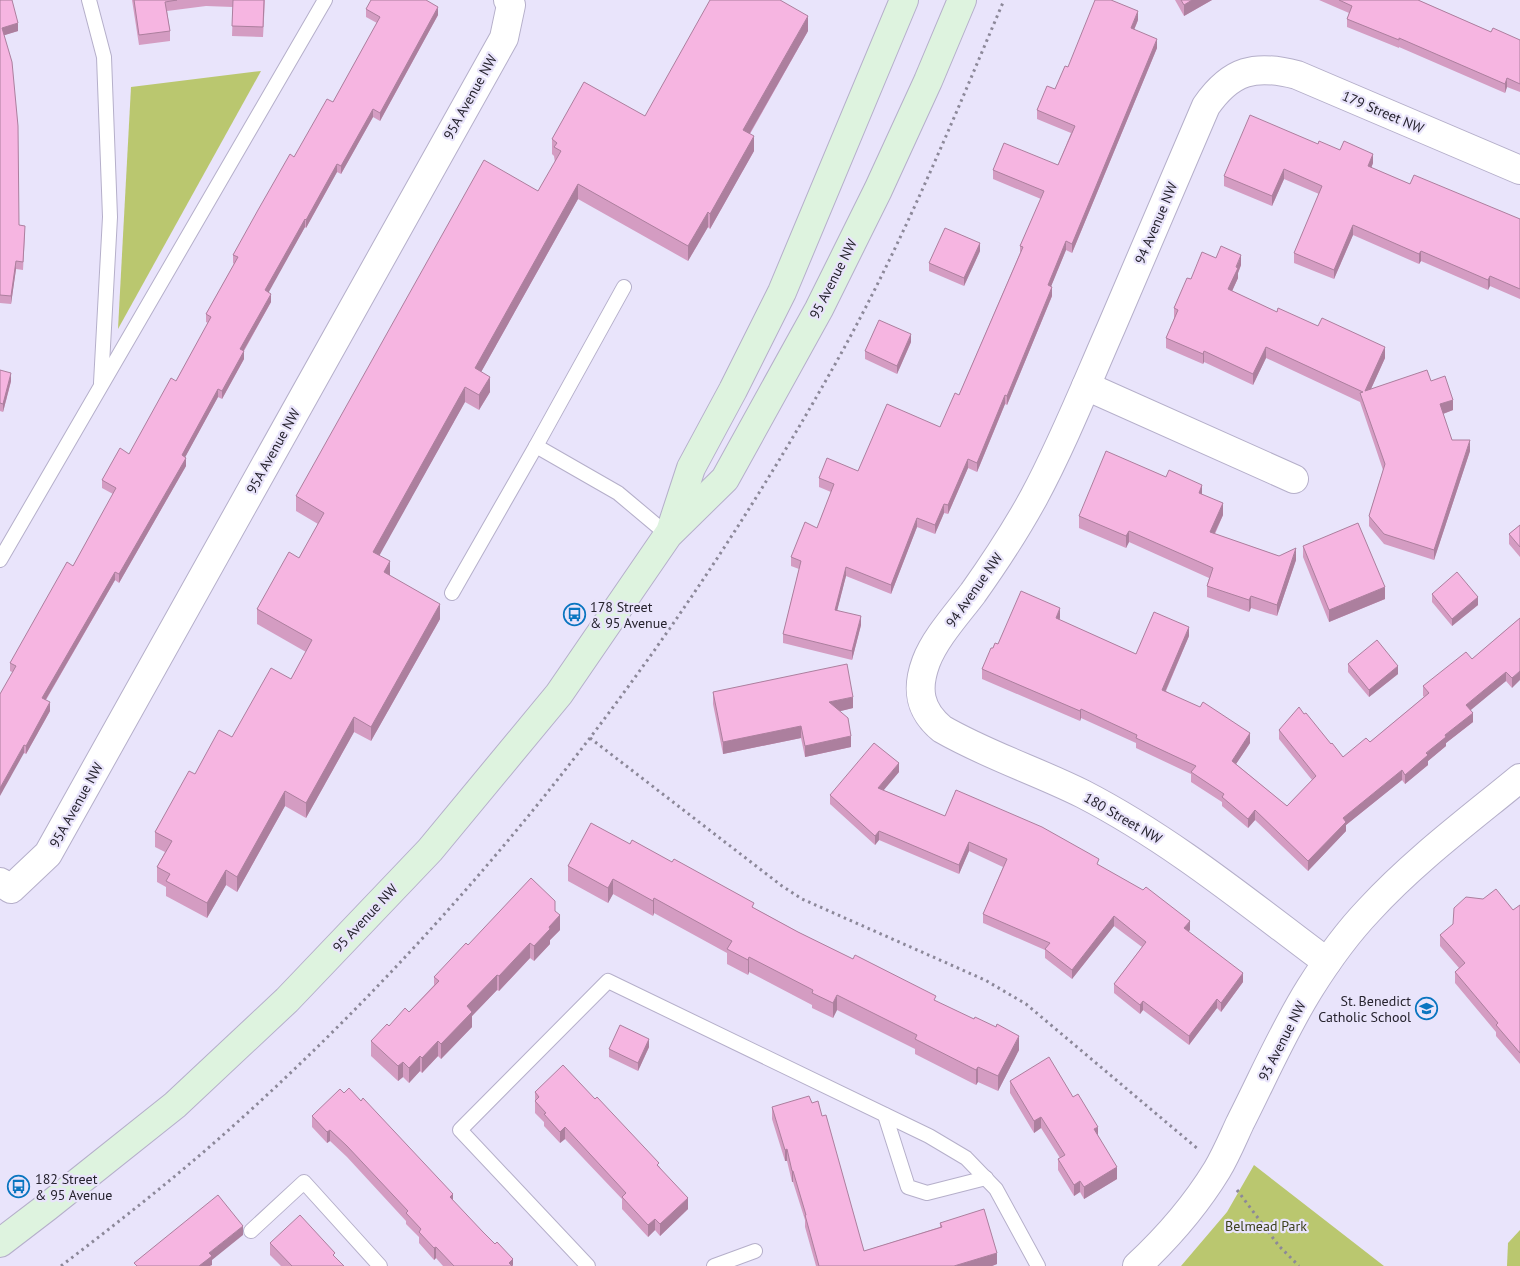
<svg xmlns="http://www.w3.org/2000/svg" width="1520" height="1266" font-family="'PT Sans',sans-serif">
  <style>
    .green { fill: #bac76f }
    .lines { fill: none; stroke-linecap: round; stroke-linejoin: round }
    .lane-casing { stroke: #b5afca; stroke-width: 16 }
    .street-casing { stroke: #b5afca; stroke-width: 30 }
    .secondary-casing { stroke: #b5afca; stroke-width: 30 }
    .path { stroke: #8c8899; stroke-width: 3; stroke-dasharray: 2.5 4; stroke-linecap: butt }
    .lane { stroke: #fff; stroke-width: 14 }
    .street { stroke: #fff; stroke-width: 28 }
    .secondary { stroke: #def3df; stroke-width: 28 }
    .wall { fill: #d49cc2 }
    .shaded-wall { fill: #ac7f9e }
    .building { fill: #f6b5e1; stroke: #ac7f9e }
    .labels { text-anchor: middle; stroke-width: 4.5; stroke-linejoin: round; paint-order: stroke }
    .street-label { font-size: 14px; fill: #26232e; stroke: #e9e4fb }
    .poi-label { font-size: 14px; fill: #26232e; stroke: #e9e4fb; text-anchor: start }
    .park-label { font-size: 14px; fill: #3b401a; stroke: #e9e4fb }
  </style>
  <rect width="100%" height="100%" fill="#e9e4fb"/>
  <g class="green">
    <path d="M261,71l-143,258 13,-242z"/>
    <path d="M1254,1165l130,101h-203l46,-54z"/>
    <path d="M1520,1230v36h-13l1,-23z"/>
  </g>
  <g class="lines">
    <defs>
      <g id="lane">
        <path d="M89,0l15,57 6,160 -9,166"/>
        <path d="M624,287l-88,159 82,47 50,42"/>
        <path d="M0,560l325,-560"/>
        <path d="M452,593l84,-147"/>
        <path d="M885,1115l23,72 19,6 59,-15"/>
        <path d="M251,1231l53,-49 76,84"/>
        <path d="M588,1266l-128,-136 148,-149 321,155 37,22 30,31 42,77"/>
        <path d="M714,1266l41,-15"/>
      </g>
      <g id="street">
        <path d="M1086,386l208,93"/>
        <path d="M0,882l11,7 37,-35 456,-816 7,-33 -3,-5"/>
        <path d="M1327,962c-79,-59 -155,-122 -244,-168 -46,-23 -96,-39 -141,-65 -23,-19 -26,-40 -16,-67 9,-24 32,-49 47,-69 22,-31 43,-63 61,-96 29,-54 52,-112 77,-169 31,-74 63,-148 95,-222 25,-36 49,-42 91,-31l223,95"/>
        <path d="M1137,1266c30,-28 58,-60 80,-96 9,-15 16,-32 23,-47 23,-45 43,-92 70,-135 17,-27 37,-55 59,-78 45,-49 100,-90 151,-132"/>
      </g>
      <g id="secondary">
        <path d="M671,529l20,-61 42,-78 49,-98 122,-292"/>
        <path d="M0,1243l47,-36 128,-102 112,-105 143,-150 129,-156 109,-159 57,-56 94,-170 59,-119 50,-109 34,-81"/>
      </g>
    </defs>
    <use href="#lane" class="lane-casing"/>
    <use href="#street" class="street-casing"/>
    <use href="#secondary" class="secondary-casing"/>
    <g class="path">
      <path d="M590,738l192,148 20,13 183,81 41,24 172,145"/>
      <path d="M1237,1190l42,56 20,20"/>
      <path d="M61,1266c55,-42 110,-85 162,-131 251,-223 458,-493 620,-785 62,-113 111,-232 161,-350"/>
    </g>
    <use href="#lane" class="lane"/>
    <use href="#street" class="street"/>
    <use href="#secondary" class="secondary"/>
  </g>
  <g class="wall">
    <path d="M0,0l18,31 -14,4 15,190 6,9 -2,36 -7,-1 -5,35 -11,-1z"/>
    <path d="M132,0h133l-2,37 -31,-1 1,-29 -27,-1 -39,5 3,20v10l-31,4z"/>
    <path d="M1175,0h37l-28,16z"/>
    <path d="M1319,0h99l73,32 29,8v52l-13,-5 -2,6 -106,-46v1l-52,-21v-8l2,-6z"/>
    <path d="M366,9l72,6 -58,106 -7,-4 -32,57 -4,-2 -31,56 -1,-1 -37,65 3,10 -27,49v8l-22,40 -4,-2 -33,60 1,9 -67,117 -4,-3 -69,120 4,11 -24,43 -2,-1 -12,-81 -2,-1v-8l63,-97 40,-72 -11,-6v-8l27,-26 47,-73 32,-58 -2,-1v-8l28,-50 -1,-1v-8l61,-98 39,-55 44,-79 -11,-6z"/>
    <path d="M1138,20l-4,10 23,18 -85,205 -6,-3 -15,36 1,10 -45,109 -2,-1 -28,68 -9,-4 -20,46 -4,-1 -9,21 -18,-7 -26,67 -45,-18 -9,34 24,15 -9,35 -69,-17v-9l16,-65 -8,-3v-9l26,-29 14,-36 -12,-5v-9l39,-7 82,-44 19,-32 61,-142v-7l21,-47 -48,-20v-9l65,-5 13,-32 -34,-14v-9l18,-21 13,-22z"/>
    <path d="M808,31l-58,103 4,17 -44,78 -2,-2 -20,34 -110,-62 -97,173 9,20 -11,18 -14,-8 -86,153 11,21 50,43 -69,122 -17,-9 -48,86 -21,-12 -48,86 -11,-7 -19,33 -41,-22v-9l-9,-5v-15l8,-15 -10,-5v-15l40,-58 96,-95 15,-27 -49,-28v-15l42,-51 19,-34 -22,-13v-15l242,-305 17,-28 -1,-7 -2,-2v-15l93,-23z"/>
    <path d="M1318,144l22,6 33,13 -2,5 39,16 110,35v80l-30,-13 -2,4 -67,-29 -2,3 -66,-29 -19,44 -40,-16v-10l25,-59 -35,-15 -12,27 -48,-20v-10z"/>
    <path d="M980,251l-16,35 -35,-15v-8z"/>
    <path d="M1216,258l25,7 -3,8v5l-6,13 45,21 108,46 -14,31 60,-8 22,29 -10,4 9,26 18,11 -36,109 -50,-16 -15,-18v-10l14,-46 -23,-68 -94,-44 -13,27 -49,-23 -1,2 -37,-16v-10l8,-19v-11l17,-29z"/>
    <path d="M911,342l-14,32 -32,-15v-8z"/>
    <path d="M0,371l11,10 -8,31 -3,-1z"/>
    <path d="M1202,494l21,21 -8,19 64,22 17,4 -19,56 -26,-8 -2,4 -42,-15v-11l2,-8 -80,-36 -3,6 -47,-20v-12z"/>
    <path d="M1520,525v32l-11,-13v-10z"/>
    <path d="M1303,546l82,53 -56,23 -26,-65z"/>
    <path d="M1432,594l46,11 -26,21 -20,-24z"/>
    <path d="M1060,618l-1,2 77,34 53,-18 -23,55 84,52 -14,21 51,42 25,-26 -33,-41v-9l25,-16 39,43 27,-15 54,-45 -1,-1v-10l49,-27 48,-41 -8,70 -6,-7 -36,29 3,12 -27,21v3l-18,15v4l-23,19 -3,-4 -56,45v6l-38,40 -53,-51 -7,8 -26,-22v-4l-31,-20v-8l-55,-26v-5l-55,-25 -1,3 -98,-42v-10l11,-21 5,-4z"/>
    <path d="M1348,664l50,10 -29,23 -21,-25z"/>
    <path d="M713,692l140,16 -13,3 11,36 -46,10 -4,-19 -78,16 -10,-50z"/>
    <path d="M899,772l-16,18 62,26 154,50 91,64 -2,1 55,51 -22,30 -4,-4 -28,37 -46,-35 -3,4 -26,-21v-9l28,-37 -28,-21 -42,53 -27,-21v-8l-62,-27v-9l20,-47 -34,-16 -10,23 -80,-34 -4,5 -45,-41v-9z"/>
    <path d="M630,844l124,64 44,24 138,69 83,49 -21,41 -20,-9 -2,3 -61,-31v-5l-78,-39 -4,8 -21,-10v-3l-63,-33 -1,3 -21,-11v-11l-73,-40 -1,3 -40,-22 -5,9 -40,-22v-15z"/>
    <path d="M1520,905v159l-24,-28v-4l-41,-49v-11l4,-4 -19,-22v-11l73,-25z"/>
    <path d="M555,911l5,19 -10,10v4l-16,17 -4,-3 -31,33 -2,-1 -25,26v11l-31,32 -3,-3 -16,17 -2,-2 -11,12 -6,-6 -5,4 -27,-25v-15l18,-15 20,-14 25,-27v-8l34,-32z"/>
    <path d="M649,1047l-11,24 -29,-14v-8z"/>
    <path d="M1010,1081l88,56 19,42 -33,20 -4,-7 -6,4 -16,-26v-11l2,-1 -19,-30 -7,5 -24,-40z"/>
    <path d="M535,1092l124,74 29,43 -28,27 -5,-6 -7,7 -26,-28v-10l-57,-60 -5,4 -16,-17v-4l-9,-9z"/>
    <path d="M772,1107l92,144 76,-24v-4l57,41 -5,2h-176l-11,-39v-7l-12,-38h-1l-5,-21h-2l-13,-42z"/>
    <path d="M312,1116l141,85 60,65h-70l-7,-8 -2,2 -15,-17v-6l-13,-13v-3l-59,-64 -17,-16 -3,2 -15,-16z"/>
    <path d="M270,1243l65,14 9,9h-63l-11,-11z"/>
  </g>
  <g class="shaded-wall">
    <path d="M1192,0h20l-28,16v-11z"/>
    <path d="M438,7v8l-58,106v-8z"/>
    <path d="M1138,11v9l-7,17v-9z"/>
    <path d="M808,16v15l-65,114v-15z"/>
    <path d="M18,23v8l-16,5v-8z"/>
    <path d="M1157,39v9l-85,205v-9z"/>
    <path d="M1507,78v9l-2,6v-9z"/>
    <path d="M373,109v8l-32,57v-8z"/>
    <path d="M754,136v15l-44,78v-15z"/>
    <path d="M1373,154v9l-5,13v-10z"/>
    <path d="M337,164v8l-31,56v-8z"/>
    <path d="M1284,169v10l-12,27v-10z"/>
    <path d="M578,184v15l-103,184v-15z"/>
    <path d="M708,212v15l-20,34v-15z"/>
    <path d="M305,219v8l-40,72v-9z"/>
    <path d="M1353,225v10l-19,44v-9z"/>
    <path d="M1066,241v9l-18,44v-9z"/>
    <path d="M980,243v8l-16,35v-8z"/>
    <path d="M1421,251v10l-2,3v-10z"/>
    <path d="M1241,255v10l-3,8v5l-10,22v-11z"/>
    <path d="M16,261v8l-5,35v-8z"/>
    <path d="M1490,276v10l-2,4v-10z"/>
    <path d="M1052,287v9l-45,109v-9z"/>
    <path d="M271,294v8l-31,55v-8z"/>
    <path d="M911,334v8l-14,32v-8z"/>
    <path d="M1266,347v11l-13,27v-11z"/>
    <path d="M1385,347v11l-20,44v-11z"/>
    <path d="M244,351v8l-22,40v-8z"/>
    <path d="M1204,351v11l-1,2v-10z"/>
    <path d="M11,373v8l-8,31v-8z"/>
    <path d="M490,377v15l-11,18v-15z"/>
    <path d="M465,387v15l-92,165v-15z"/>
    <path d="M218,389v8l-36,66v-8z"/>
    <path d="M1005,395v9l-28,68v-9z"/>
    <path d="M1453,400v10l-13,5v-11z"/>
    <path d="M1470,440v11l-36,109v-10z"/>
    <path d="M186,458v8l-67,117v-9z"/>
    <path d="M968,459v9l-20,46v-9z"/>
    <path d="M1202,485v12l-3,-4z"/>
    <path d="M1223,503v12l-13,28v-11z"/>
    <path d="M944,504v9l-9,21v-9z"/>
    <path d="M917,518v9l-26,67v-9z"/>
    <path d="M1129,531v11l-3,6v-12z"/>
    <path d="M1296,548v12l-19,56v-11z"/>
    <path d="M390,561v15l-6,-4z"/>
    <path d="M846,567v9l-11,43v-9z"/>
    <path d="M115,572v8l-73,126v-8z"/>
    <path d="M1385,587v12l-56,23v-12z"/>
    <path d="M1251,596v12l-2,4v-12z"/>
    <path d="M1478,597v8l-26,21v-7z"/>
    <path d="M440,604v15l-69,122v-14z"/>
    <path d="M1060,608v10l-4,10v-10z"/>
    <path d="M861,616v9l-9,35v-9z"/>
    <path d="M1189,627v9l-27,63v-9z"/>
    <path d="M1398,666v8l-29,23v-7z"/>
    <path d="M1520,671v9l-8,8v-10z"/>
    <path d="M1506,672v9l-40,33v-9z"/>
    <path d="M853,697v11l-24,6v-12z"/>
    <path d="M50,702v9l-24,43v-8z"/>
    <path d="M1081,709v9l-1,3v-10z"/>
    <path d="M1473,713v9l-27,21v3l-18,15v4l-23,19v-9l40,-40z"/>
    <path d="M354,717v15l-48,86v-15z"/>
    <path d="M801,726v12l-78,16v-12z"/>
    <path d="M1250,733v10l-18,27v-9z"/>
    <path d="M851,736v11l-46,10v-11z"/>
    <path d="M24,745v8l-24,43v-8z"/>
    <path d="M899,763v9l-21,25v-9z"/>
    <path d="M1402,770v10l-56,45v6l-38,40v-10l35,-43z"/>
    <path d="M285,791v15l-48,86v-15z"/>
    <path d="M1255,810v10l-7,8v-9z"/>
    <path d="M879,831v9l-4,5v-9z"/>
    <path d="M969,842v9l-10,23v-9z"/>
    <path d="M226,870v15l-19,33v-15z"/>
    <path d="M613,879v15l-5,9v-15z"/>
    <path d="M654,898v15l-1,3v-15z"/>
    <path d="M555,901v19l5,-5v15l-10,10v4l-16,17v-15l15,-19z"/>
    <path d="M1114,916v10l-42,53v-9z"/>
    <path d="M1190,921v9l-6,7v-9z"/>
    <path d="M530,943v15l-31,33v-15z"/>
    <path d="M749,957v15l-1,3v-15z"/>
    <path d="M1243,973v9l-22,30v-9z"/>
    <path d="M497,975v15l-25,26v11l-31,32v-15l26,-38z"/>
    <path d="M837,995v15l-4,8v-15z"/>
    <path d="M1217,999v9l-28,37v-9z"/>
    <path d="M1143,1001v9l-3,4v-9z"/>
    <path d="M1019,1036v14l-21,41v-15z"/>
    <path d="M649,1039v8l-11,24v-8z"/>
    <path d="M438,1041v15l-16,17v-15z"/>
    <path d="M420,1056v15l-11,12v-15z"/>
    <path d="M403,1062v15l-5,4v-15z"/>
    <path d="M978,1067v15l-2,3v-15z"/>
    <path d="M1041,1117v11l-7,5v-12z"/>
    <path d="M565,1127v12l-5,4v-11z"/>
    <path d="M1098,1127v11l-4,-9z"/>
    <path d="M330,1130v11l-3,2v-11z"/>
    <path d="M787,1149v12h-2v-11z"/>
    <path d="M1117,1167v12l-33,20v-12z"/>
    <rect x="792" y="1171" width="1" height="11"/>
    <path d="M1080,1181v11l-6,4v-11z"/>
    <path d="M453,1194v11l-3,-8z"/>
    <path d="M688,1198v11l-28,27v-12z"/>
    <path d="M655,1219v11l-7,7v-12z"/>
    <path d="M243,1226v9l-31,25v5l-2,1h-11l10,-13z"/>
    <path d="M436,1247v11l-2,2v-12z"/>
    <path d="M997,1253v11l-5,2h-38z"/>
    <path d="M513,1259v7l-4,-3z"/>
  </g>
  <g class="building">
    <path d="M0,0h12l6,23 -16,5 10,34 6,64 1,99 6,1 -2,36 -7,-1 -5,35 -11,-1z"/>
    <path d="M134,0h43l-12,2 5,29 -31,4z"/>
    <path d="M233,0h31l-1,27 -31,-1z"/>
    <path d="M371,0h55l12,7 -58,106 -7,-4 -32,57 -4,-2 -31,56 -1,-1 -40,71 6,4 -31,55 4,2 -22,40 -4,-2 -36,66 4,3 -67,116 -4,-2 -73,126 8,4 -24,44 -2,-1 -24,43v-94l16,-28 -6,-3 57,-101 6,4 43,-78 -14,-8 18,-32 9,6 42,-76 5,3 35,-64 -5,-3 32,-57 -5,-2 25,-45 32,-56 4,3 33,-58 6,3 47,-85 -14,-8z"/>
    <path d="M710,0h70l28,16 -65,114 11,6 -44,78 -2,-2 -20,34 -110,-62 -103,184 15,9 -11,18 -14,-8 -92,165 17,9 -6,11 56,32 -69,123 -17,-10 -48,86 -21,-12 -48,86 -11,-7 -19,33 -41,-22 4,-7 -13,-7 15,-26 -17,-9 34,-61 6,3 24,-44 13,7 39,-69 20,11 21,-39 -55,-31 32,-57 10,6 25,-45 -28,-17 188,-336 54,31 23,-40 -7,-4 3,-4 -5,-4 32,-57 61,34z"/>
    <path d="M1095,0h16l27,11 -7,17 26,11 -85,205 -6,-3 -18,44 4,2 -45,109 -2,-1 -28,68 -9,-4 -20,46 -4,-1 -9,21 -18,-7 -26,67 -45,-18 -11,43 26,6 -9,35 -69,-17 18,-73 -10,-4 14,-35 12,6 17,-44 -15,-6 8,-20 31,13 29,-67 53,23 15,-34 4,2 64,-148 -3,-1 24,-55 -51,-21 11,-27 54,22 17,-39 -38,-16 10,-24 8,3 10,-23 3,1z"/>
    <path d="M1181,0h11l-8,5z"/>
    <path d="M1339,0h79l73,32 2,-4 27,12v44l-13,-6 -2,6 -106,-46v2l-52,-21 5,-13z"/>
    <path d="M1250,115l68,29 1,-3 21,9 4,-9 29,13 -5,12 42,18 4,-9 106,44v70l-30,-13 -2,4 -67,-29 -2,3 -66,-29 -19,45 -40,-17 28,-67 -38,-17 -12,27 -48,-20z"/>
    <path d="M945,228l35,15 -16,35 -35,-15z"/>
    <path d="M1221,246l20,9 -5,12 2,1 -10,21 49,23 1,-4 40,18 4,-8 63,29 -20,44 62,-21 4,11 14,-5 8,24 -13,4 12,36h18l-36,110 -50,-16 -15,-18 16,-52 -25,-71 3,-1 -97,-45 -13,27 -49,-23 -1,3 -37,-16 12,-28 -4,-2 13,-30 4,1 11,-27 14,6z"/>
    <path d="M879,320l32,14 -14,32 -32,-15z"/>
    <path d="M0,370l11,3 -8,31 -3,-1z"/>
    <path d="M1106,451l60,26 3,-7 33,15 -3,8 24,10 -13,29 69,24 17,-8 -19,57 -26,-9 -2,4 -42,-14 6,-18 -84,-37 -3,5 -47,-20z"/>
    <path d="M1358,523l27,64 -56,23 -26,-64z"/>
    <path d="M1520,525v22l-11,-13z"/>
    <path d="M1457,572l21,25 -26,22 -20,-25z"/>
    <path d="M1021,591l39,17 -4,10 80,36 18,-42 35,15 -27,63 38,17 3,-5 47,31 -18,28 55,45 29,-30 -37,-46 20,-23 5,7 2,-1 25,31 1,-1 11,14 23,-19 4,4 59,-49 -6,-7 43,-34 6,7 48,-41v53l-8,7 -6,-6 -40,33 7,8 -28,22 1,2 -20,16 2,2 -23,20 -3,-5 -59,48 3,4 -38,39 -53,-51 -7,9 -26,-22 2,-3 -33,-22 5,-6 -60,-28 1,-3 -56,-26 -1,2 -98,-42 9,-21h2l2,-5 3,1z"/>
    <path d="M1377,640l21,26 -29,24 -21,-26z"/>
    <path d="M847,664l6,33 -24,5 19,16 3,18 -46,10 -4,-20 -78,16 -10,-50z"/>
    <path d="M874,743l25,20 -21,25 67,28 11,-26 86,37 57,32 -2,5 46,26 3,-3 44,34 -6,7 59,45 -22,30 -4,-4 -28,37 -46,-35 -3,4 -26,-21 32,-42 -32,-26 -42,54 -27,-21 5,-6 -67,-29 24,-55 -38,-17 -10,23 -80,-34 -4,5 -45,-41z"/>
    <path d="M591,823l39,21 2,-4 40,22 2,-3 80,44 -2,4 46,25 55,27 2,-4 81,41 -2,4 40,19 1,-2 21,10 1,-3 22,12 -21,40 -20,-9 -2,3 -61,-31 2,-4 -80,-40 -4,8 -21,-10 1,-3 -64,-33 -1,3 -21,-11 5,-8 -78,-43 -1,3 -40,-22 -5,9 -40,-22z"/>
    <path d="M531,878l24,23v10l5,4 -11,12 1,2 -16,17 -4,-3 -31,33 -2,-1 -30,31 5,6 -31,32 -3,-3 -16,17 -2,-2 -11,12 -6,-6 -5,4 -27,-25 16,-17 2,2 16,-18 4,4 30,-31 -5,-4 32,-34 2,2z"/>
    <path d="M1496,889l17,21 7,-5v148l-24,-28 2,-2 -43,-51 10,-9 -25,-28 13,-11 1,-16 12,-11 17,2z"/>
    <path d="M620,1025l29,14 -11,24 -29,-14z"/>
    <path d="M1049,1057l24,40 5,-3 20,33 -4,2 23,38 -33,20 -4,-6 -6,4 -16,-26 7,-4 -24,-38 -7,4 -24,-40z"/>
    <path d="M563,1065l32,34 2,-2 62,66 -2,2 31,33 -28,26 -5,-5 -7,6 -26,-28 4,-4 -61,-66 -5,5 -16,-18 2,-1 -11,-12 4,-4 -4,-5z"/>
    <path d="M349,1088l12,13 2,-3 90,96 -3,3 33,35 12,12 2,-2 16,17 -4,4 3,3h-58l-18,-19 -2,1 -15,-16 2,-3 -15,-16 2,-2 -61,-65 -17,-16 -3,2 -15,-16 28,-27 4,4z"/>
    <path d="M809,1096l3,7 6,-2 4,15 4,-1 38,136 78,-24 -2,-4 44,-14 13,44 -43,13h-135l-14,-51h1l-13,-44h-1l-5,-22 -2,1 -13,-43z"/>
    <path d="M218,1195l25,31 -34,27 3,3 -13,10h-62l-3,-3z"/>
    <path d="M300,1215l35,38 -2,2 11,11h-52l-22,-23z"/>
  </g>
  <defs>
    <symbol id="bus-ring" viewBox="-11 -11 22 22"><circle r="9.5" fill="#e9e4fb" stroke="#0a75c0" stroke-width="1.5"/><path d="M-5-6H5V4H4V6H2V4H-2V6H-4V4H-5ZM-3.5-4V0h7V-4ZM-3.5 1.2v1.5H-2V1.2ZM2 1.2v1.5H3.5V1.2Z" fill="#0a75c0"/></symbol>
    <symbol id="school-ring" viewBox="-11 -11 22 22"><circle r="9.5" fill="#e9e4fb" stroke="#0a75c0" stroke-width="1.5"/><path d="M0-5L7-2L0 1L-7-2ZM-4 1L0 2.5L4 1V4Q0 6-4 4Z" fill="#0a75c0"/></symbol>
  </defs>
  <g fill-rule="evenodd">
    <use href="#bus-ring" x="562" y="602" width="25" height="25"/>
    <use href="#school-ring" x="1414" y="996" width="25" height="25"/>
    <use href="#bus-ring" x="6" y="1174" width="25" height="25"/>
  </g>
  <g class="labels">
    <g class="street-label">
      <text transform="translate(470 97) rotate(-61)" y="5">95A Avenue NW</text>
      <text transform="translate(1383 112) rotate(23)" y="5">179 Street NW</text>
      <text transform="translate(1156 223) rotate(-67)" y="5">94 Avenue NW</text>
      <text transform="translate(833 279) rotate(-63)" y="5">95 Avenue NW</text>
      <text transform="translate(273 451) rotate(-61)" y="5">95A Avenue NW</text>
      <text transform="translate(974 590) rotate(-55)" y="5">94 Avenue NW</text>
      <text transform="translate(76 805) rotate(-61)" y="5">95A Avenue NW</text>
      <text transform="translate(1123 818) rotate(30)" y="5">180 Street NW</text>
      <text transform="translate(365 918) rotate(-47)" y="5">95 Avenue NW</text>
      <text transform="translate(1282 1041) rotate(-63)" y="5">93 Avenue NW</text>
    </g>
    <g class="poi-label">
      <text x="590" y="612">178 Street<tspan x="590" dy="16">&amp; 95 Avenue</tspan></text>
      <text x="1411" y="1006" text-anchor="end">St. Benedict<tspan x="1411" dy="16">Catholic School</tspan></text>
      <text x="35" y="1184">182 Street<tspan x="35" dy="16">&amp; 95 Avenue</tspan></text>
    </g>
    <g class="park-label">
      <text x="1266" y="1231">Belmead Park</text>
    </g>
  </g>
</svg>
